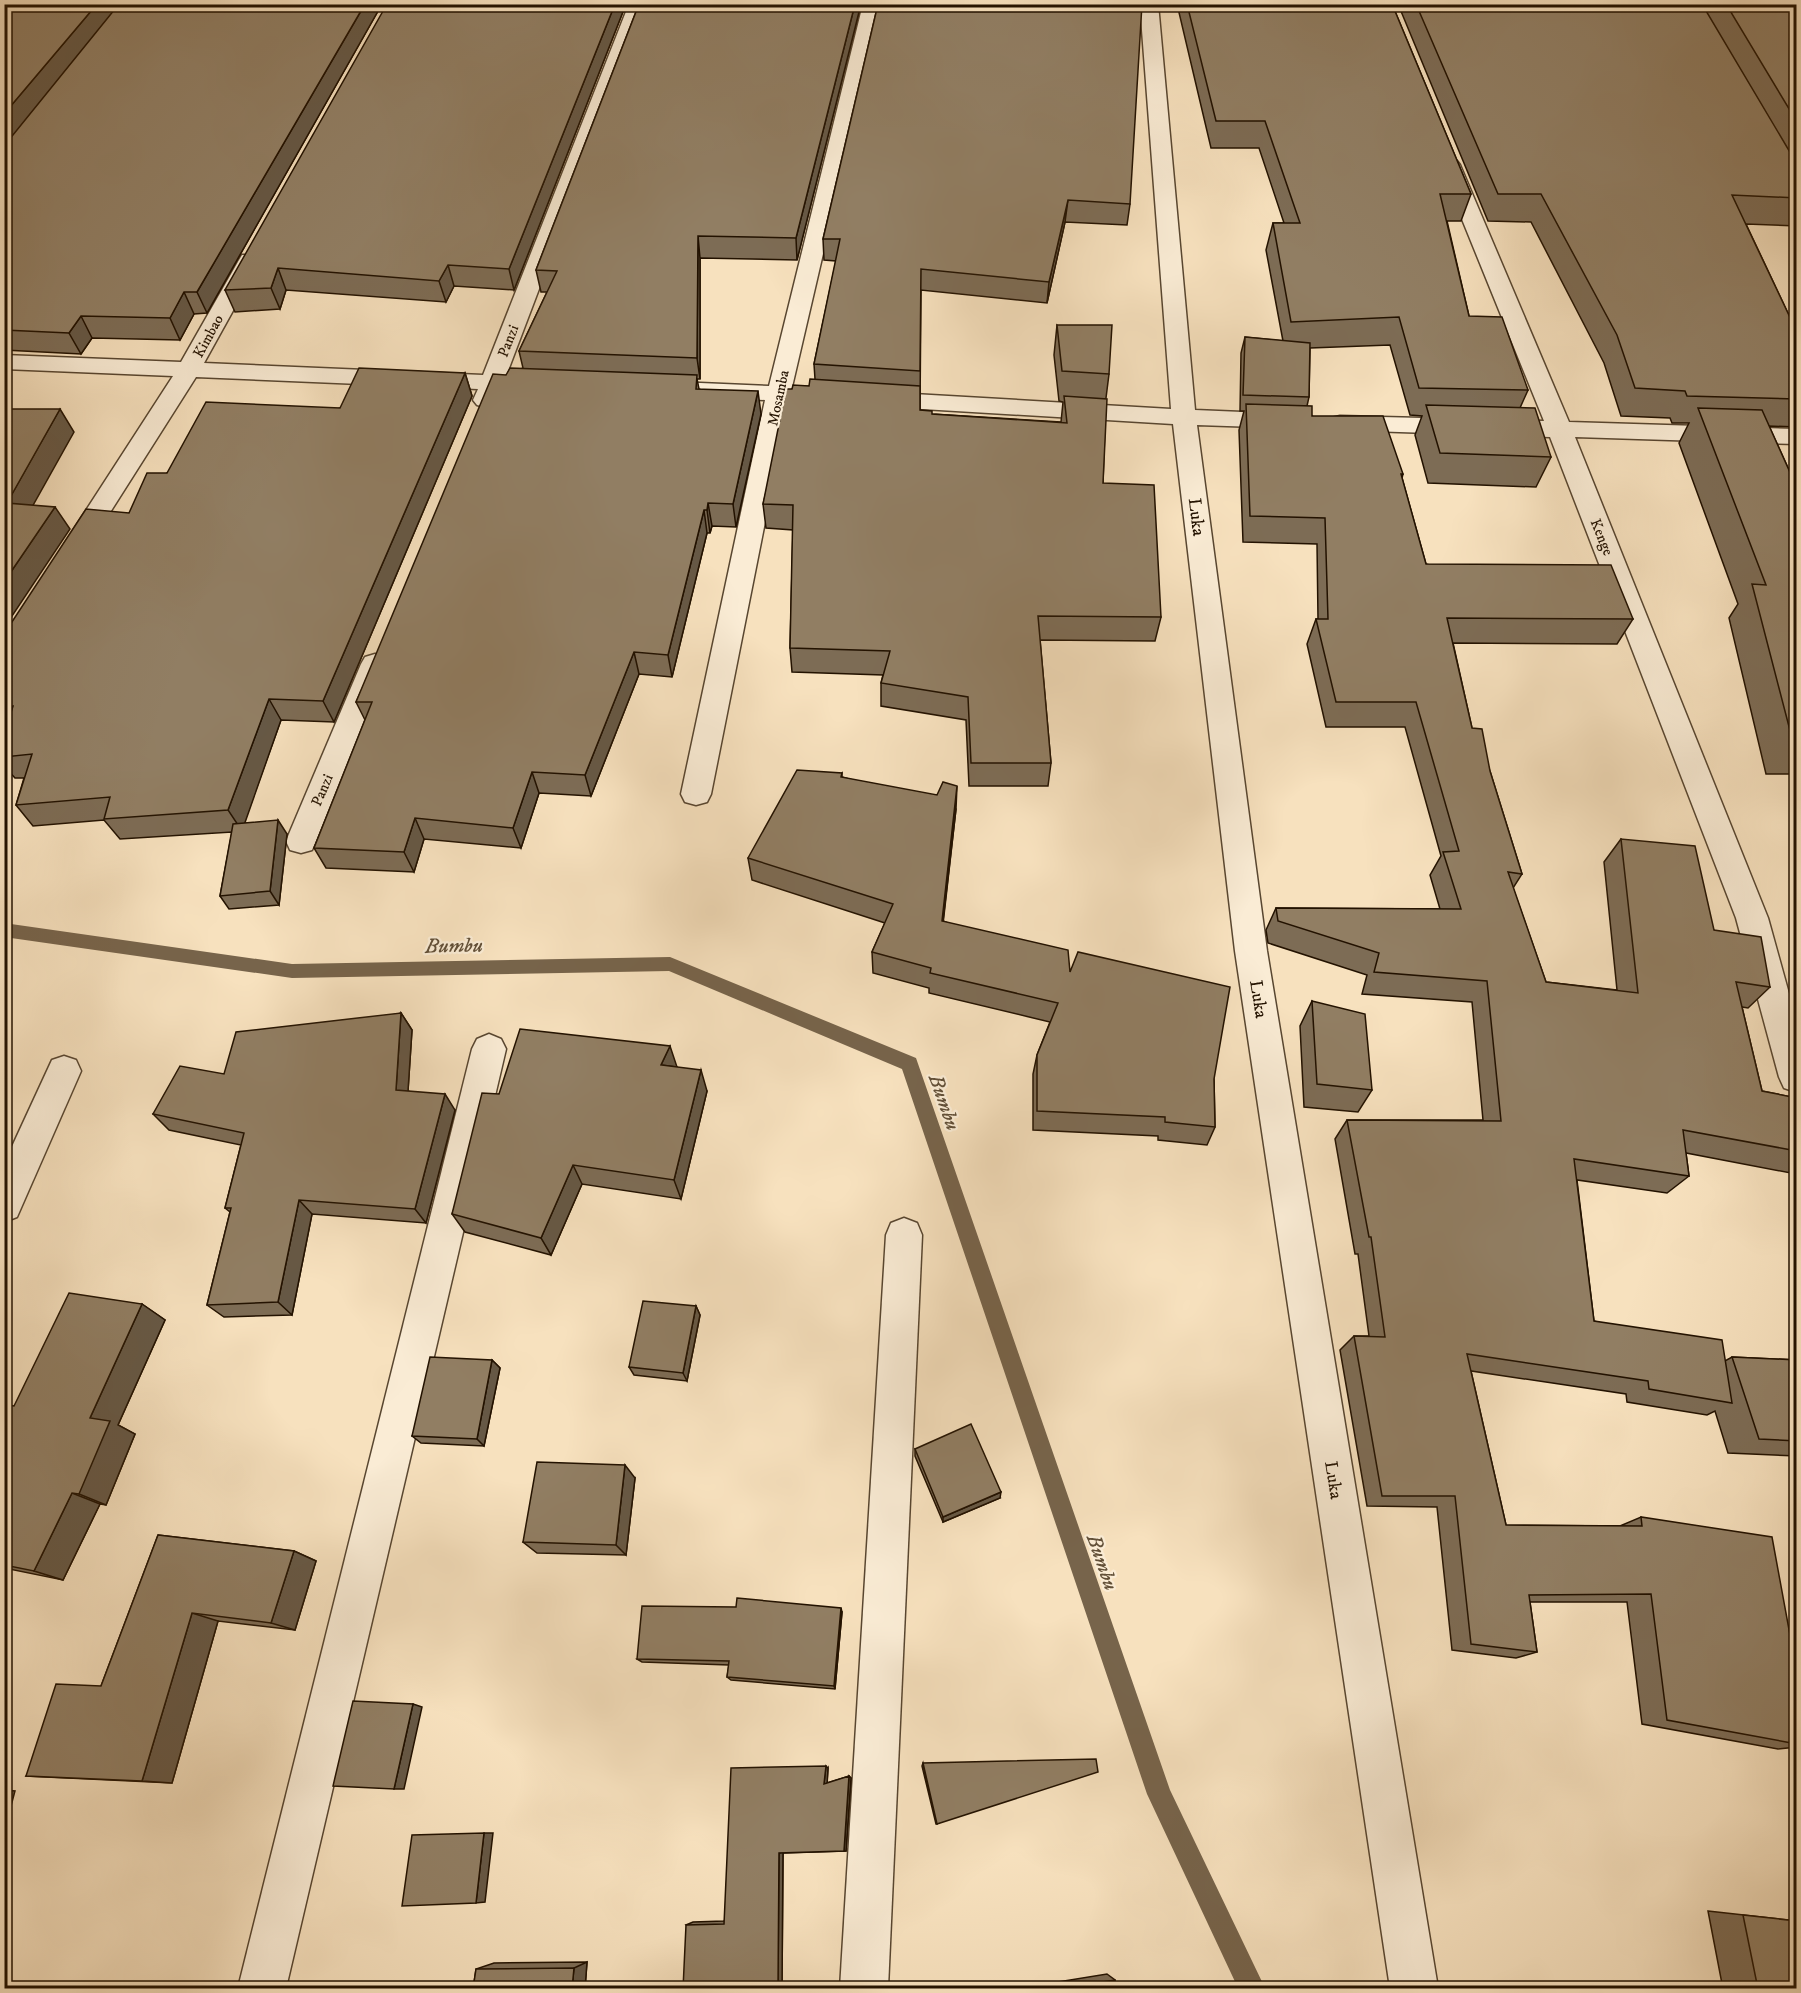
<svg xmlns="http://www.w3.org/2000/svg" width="1801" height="1993" font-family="'IM FELL DW Pica',serif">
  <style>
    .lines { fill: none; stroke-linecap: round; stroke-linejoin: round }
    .stream { fill: #77644b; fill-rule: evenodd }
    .street-casing { stroke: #584630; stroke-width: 3 }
    .street { fill: #faecd5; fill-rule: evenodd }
    .wall { fill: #7d6c55; stroke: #231200; stroke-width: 1.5 }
    .shaded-wall { fill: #665845; stroke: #231200; stroke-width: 1.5 }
    .building { fill: #917e63; stroke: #231200; stroke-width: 1.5 }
    .labels { text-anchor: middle; stroke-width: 4.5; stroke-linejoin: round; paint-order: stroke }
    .far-street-label { font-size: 15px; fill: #231200; stroke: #faecd5 }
    .street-label { font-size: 18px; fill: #231200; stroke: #faecd5 }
    .water-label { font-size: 20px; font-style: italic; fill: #625038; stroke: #faecd5 }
  </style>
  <rect width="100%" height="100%" fill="#f7e1be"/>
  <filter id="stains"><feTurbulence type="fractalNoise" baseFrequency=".00333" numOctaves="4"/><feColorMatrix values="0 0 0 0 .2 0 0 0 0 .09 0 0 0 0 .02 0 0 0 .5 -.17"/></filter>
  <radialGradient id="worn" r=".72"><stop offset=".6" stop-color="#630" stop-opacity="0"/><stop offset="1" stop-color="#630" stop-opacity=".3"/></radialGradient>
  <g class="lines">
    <path class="stream" d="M4,923l288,41 378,-7 246,101 254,732 95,198h-27l-91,-194 -245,-725 -233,-98 -377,7 -288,-41z"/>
    <defs>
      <g id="street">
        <path d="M629,4h18l-141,372 38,3 4,5 -4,5 -43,1 -8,15 -8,2 -8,-2 -4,-5 5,-11 -282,-12 -113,178 -9,3 -9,-3 -4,-6 112,-173 -169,-7v-14l177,7 58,-102 3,-5h16l3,5 -57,103 279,12z"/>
        <path d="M863,4h18l-89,383 379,22 -31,-405h18l37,406 93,4 9,2 3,5 -3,5 -9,2 -91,-3 70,526 171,1037h-48l-155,-1037 -62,-527 -384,-23 -78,393 -4,8 -11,3 -11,-3 -4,-8 84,-394 -111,-5 -8,-2 -4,-5 4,-5 8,-2 115,5z"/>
        <path d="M1450,159l7,2 3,4 109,257 227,7v15l-221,-7 193,481 28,101v73l-12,-4 -5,-11 -43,-159 -186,-481 -210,-7 -9,-2 -3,-5 3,-5 9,-2 204,5 -104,-256 3,-4z"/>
        <path d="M375,654l10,3 4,7 -73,177 -4,9 -11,3 -11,-3 -4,-9 75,-177 4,-7z"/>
        <path d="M489,1034l12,5 5,10 -220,939h-48l234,-939 5,-10z"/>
        <path d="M64,1056l12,4 5,11 -64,146 -13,5v-58l48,-104z"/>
        <path d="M904,1218l13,5 5,12 -34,753h-48l46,-753 5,-12z"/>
      </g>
    </defs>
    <use href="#street" class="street-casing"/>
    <use href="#street" class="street"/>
  </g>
  <g class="wall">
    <path d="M4,4h378l-175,309 -13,1 -14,26 -88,-2 -11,16 -77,-4z"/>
    <path d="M626,4l-112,286 -60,-4 -8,16 -160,-12 -6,19 -45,3 -10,-22z"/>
    <path d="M639,4h222l-64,256 -97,-2v121h-3l2,10 62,25 -25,113 -24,-1 -2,7h-3l-35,144 -33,-3 -48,122 -52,-3 -18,55 -97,-9 -10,33 -88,-4 -12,-20 51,-128 -9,-18 150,-327 17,-7 -4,-17 28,-59h-6l-5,-22z"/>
    <path d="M878,4l252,200 -3,21 -62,-3 -18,81 -126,-13 -1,120 12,4 129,8 2,-20 -4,-1 -5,-46 3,-30 52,49 -3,24 -3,85 58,134 -6,24 -115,-1 11,123 -3,23h-79l-3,-66 -85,-14v-23l2,-8 -91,-3 -2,-24 3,-118 -27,-2 -3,-24 29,-115 17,-3 6,-7 -1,-15 22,-103 -12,-1 -1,-21z"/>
    <path d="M1177,4h215l79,190 -10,27h-14l22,95 59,74 -8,18 31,49 -15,30 -108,-4 -13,-48 7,-19 -12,-1 -20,-70 -80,3 -1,49 -2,9 5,10 91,58 -1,4 24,86 207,55 -16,25 -164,-1 19,85 18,43 32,103 -9,14 33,94 71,8 -13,-128 17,-23 93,91 56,57 -22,21 -6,-1 20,84 35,7v71l-6,4 -105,-20 3,23 -22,17 -90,-13 17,141 131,40 7,-4 65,3v96l-69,-3 -13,-42 -8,4 -80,-13 -1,-8 -155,-23 35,154 114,1 21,-9 149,118 7,1v111l-19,2 -136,-25 -15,-122h-97l7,50 -21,6 -64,-8 -15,-143 -70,-1 -27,-156 14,-14h15l-11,-82h-3l-20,-115 12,-19h136l-11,-118 -110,-8 5,-19 -99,-32 -2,-13 10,-22 164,1 -10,-34 11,-19 -36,-129h-79l-19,-83 9,-25h2l-1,-75 -74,-2 -4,-112 5,-19h-4l1,-58 4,-16 38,4 -17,-91 7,-27h11l-25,-75h-48z"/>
    <path d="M1398,4h399v222l-51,-2 49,104h2v99l-28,-1 28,62v286h-31l-37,-156 9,-14 -59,-161 10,-20h-17l-2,-5 -49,-2 -17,-53 -73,-141 -43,-1z"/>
    <path d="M465,373l7,23 -138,326 -53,-2 -37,103 43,11 -8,71 -50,4 -9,-13 12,-64 -112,7 -16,-19 -71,6 -17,-21 8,-27h-9l-11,-12v-31l2,-6h-2v-95l125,-121 38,-40 173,-65z"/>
    <path d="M842,773v4l114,32 -13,112 127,51 144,107 1,48 -8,18 -49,-5v-4l-125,-6v-56l4,-19 13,-33 -121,-29v-5l-56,-15 -1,-21 13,-29 -133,-43 -4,-22z"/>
    <path d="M1312,1001l60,89 -14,22 -54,-5 -4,-81z"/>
    <path d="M401,1013l11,17 -4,61 47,19 -29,113 -114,-9 -20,101 -68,2 -17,-12 23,-93 -5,-4 16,-63 -72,-15 -16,-16 71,-40z"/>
    <path d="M677,1067l30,24 -26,108 -99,-15 -31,71 -86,-23 -13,-18 47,-120z"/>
    <path d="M142,1304l23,16 -47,105 17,9 -29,71 -6,-1 -37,76 -59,-12v-163l10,1z"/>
    <path d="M696,1306l4,9 -13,66 -53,-6 -5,-8z"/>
    <path d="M492,1360l8,8 -16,78 -63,-3 -9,-7z"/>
    <path d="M915,1449l85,49 -57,24 -28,-66z"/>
    <path d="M635,1478l-9,77 -89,-2 -14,-11z"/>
    <path d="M158,1535l136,16 22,10 -21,69 -77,-9 -46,162 -146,-7 75,-90z"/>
    <path d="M842,1612l-7,77 -104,-9 -4,-3 2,-12 -87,-3 -5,-3z"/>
    <path d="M923,1763l14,61h-1l-14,-58z"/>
    <path d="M828,1768l-1,15 22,-7 2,2 -5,73 -63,2 -1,136 -96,-64 7,-3 31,-1z"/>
    <path d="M1708,1911l89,10v68h-74z"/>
    <path d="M587,1962l-2,27h-112l3,-20 18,-6z"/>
    <path d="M1107,1974l8,6 1,9h-101z"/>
  </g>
  <g class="shaded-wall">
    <path d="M97,4h26l-119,144v-34z"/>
    <path d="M365,4h17l-175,309 -10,-21z"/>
    <path d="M615,4h11l-112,286 -5,-21z"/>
    <path d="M855,4h6l-64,256 -1,-22z"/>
    <path d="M1068,200l-3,22 -18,81 2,-21z"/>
    <path d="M698,236l2,22v121l-3,-21z"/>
    <path d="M448,265l6,21 -8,16 -7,-21z"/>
    <path d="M278,268l8,22 -6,19 -9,-21z"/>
    <path d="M184,292l10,22 -14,26 -10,-22z"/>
    <path d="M81,316l11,22 -11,16 -12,-21z"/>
    <path d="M465,373l7,23 -138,326 -11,-21z"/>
    <path d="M758,391l3,23 -25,113 -3,-23z"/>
    <path d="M60,409l14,23 -52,93 -15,-22z"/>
    <path d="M708,503l4,23 -2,7 -3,-23z"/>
    <path d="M55,507l15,22 -66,99v-46z"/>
    <path d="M704,510l3,23 -35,144 -4,-22z"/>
    <path d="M634,652l5,22 -48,122 -6,-21z"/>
    <path d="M269,699l12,21 -39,111 -14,-21z"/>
    <path d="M532,772l7,21 -18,55 -8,-20z"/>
    <path d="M957,786l-1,23 -15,133 1,-21z"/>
    <path d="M415,818l9,21 -10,33 -10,-20z"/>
    <path d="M278,820l9,14 -8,71 -9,-14z"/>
    <path d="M401,1013l11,17 -5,76 -11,-16z"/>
    <path d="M670,1046l7,21 -16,-2z"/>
    <path d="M701,1070l6,21 -26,108 -7,-19z"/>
    <path d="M445,1094l10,16 -29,113 -11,-14z"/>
    <path d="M573,1165l9,19 -31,71 -10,-17z"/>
    <path d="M299,1200l13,14 -20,101 -14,-13z"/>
    <path d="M142,1304l23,16 -47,105 17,9 -29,71 -27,-11 11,-76z"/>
    <path d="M696,1306l4,9 -13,66 -4,-8z"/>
    <path d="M492,1360l8,8 -16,78 -7,-7z"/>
    <path d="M625,1465l10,13 -9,77 -10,-10z"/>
    <path d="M1001,1492l-1,6 -57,24v-5z"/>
    <path d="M72,1493l28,11 -37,76 -29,-9z"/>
    <path d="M294,1551l22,10 -21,69 -24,-7z"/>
    <path d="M841,1608l1,4 -7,77 -1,-3z"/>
    <path d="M192,1613l26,8 -46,162 -30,-2z"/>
    <path d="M413,1704l9,3 -18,82h-10z"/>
    <path d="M826,1766l2,2 -1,18 -3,-2z"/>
    <path d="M849,1776l2,2 -5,73h-2z"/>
    <path d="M4,1790l11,1 -11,41z"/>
    <path d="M484,1833h9l-8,69 -9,1z"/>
    <path d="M783,1852l-1,137h-4l1,-136z"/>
    <path d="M587,1962l-2,27h-13l2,-21z"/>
  </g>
  <g class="building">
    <path d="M4,4h93l-93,110z"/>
    <path d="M119,4h246l-168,288h-13l-14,26 -89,-2 -12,17 -65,-3v-184z"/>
    <path d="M387,4h228l-106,265 -61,-4 -9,16 -161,-13 -7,20 -46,2z"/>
    <path d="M639,4h216l-59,234 -98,-2 -1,122 -178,-7 38,-80 -21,-1z"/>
    <path d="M878,4h264l-12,200 -62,-4 -19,82 -128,-13 -1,102 -106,-7 26,-125h-17z"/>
    <path d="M1187,4h205l79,190h-31l29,122 33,1 26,73 -109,-2 -20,-71 -108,5 -18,-99h27l-35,-102h-49z"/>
    <path d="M1416,4h286l95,160v34l-65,-3 63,133h2v71l-110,-3 -2,-5 -50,-3 -18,-53 -76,-141h-43z"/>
    <path d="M1726,4h71v118z"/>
    <path d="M1057,325h55l-3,49 -47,-3z"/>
    <path d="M1245,337l65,6 -1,54 -66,-2z"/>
    <path d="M359,368l106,5 -142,328 -54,-2 -41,111 -124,9 6,-22 -94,8 16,-51 -28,3v-22l9,-29 -9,1v-73l82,-125 43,4 18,-40h20l39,-71 134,6z"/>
    <path d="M510,368l187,7 -1,14 62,2 -25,113 -25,-1 -1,7h-3l-36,145 -34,-3 -49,123 -53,-3 -19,56 -98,-10 -11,34 -90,-4 58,-146h-16l137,-328 13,1z"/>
    <path d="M810,379l110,7v24l12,1v3l135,9 -3,-27 43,3 -4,84 51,2 7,132 -123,-1 13,147h-80l-3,-66 -87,-14 9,-32 -100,-3 3,-143 -30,-1 23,-115h6l1,-4 16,1z"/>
    <path d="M1246,404l66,2v10h71l20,58h-2l25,90 185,1 22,54 -186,-1 25,110 10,1 8,42 32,103 -14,-2 38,110 92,11 -17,-154 74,7 19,84 47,7 9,50 -34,-5 26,109 35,7v53l-114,-21 6,46 -115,-17 20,162 128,19 10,63 -83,-14 -1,-8 -181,-27 39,171 136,1 -1,-9 131,20 18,98 7,1v108l-130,-24 -16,-126 -122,1 8,57 -66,-8 -16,-148h-73l-28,-160 31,1 -14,-100h-2l-22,-117 154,1 -14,-140 -113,-9 5,-19 -101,-32 -2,-13 185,1 -18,-57 16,-1 -43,-149h-80l-20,-83h12l-3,-101 -75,-2z"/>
    <path d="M1426,405l109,3 16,49 -111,-4z"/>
    <path d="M1698,408l64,2 35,78v254h-4l-41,-158 14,1z"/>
    <path d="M4,409h56l-53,94 48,4 -51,75z"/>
    <path d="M797,770l45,3 -1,4 96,18 6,-13 14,4 -15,135 126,29 2,22 8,-20 152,35 -16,92 1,48 -50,-5v-5l-128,-6v-56l21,-52 -128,-30 1,-5 -59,-16 21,-48 -145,-46z"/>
    <path d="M278,820l-8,71 -50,5 13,-72z"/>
    <path d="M1312,1001l53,13 7,76 -55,-6z"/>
    <path d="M401,1013l-5,77 49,4 -30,115 -116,-9 -21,102 -71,3 24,-97h-6l19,-75 -91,-19 27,-48 44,8 12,-42z"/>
    <path d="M520,1029l150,17 -9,19 40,5 -27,110 -101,-15 -32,73 -89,-24 30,-121 17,1z"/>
    <path d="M69,1293l73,11 -52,114 20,3 -31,73 -7,-1 -38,78 -30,-6v-160l10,1z"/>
    <path d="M643,1301l53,5 -13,67 -54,-6z"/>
    <path d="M430,1357l62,3 -15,79 -65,-3z"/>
    <path d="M1732,1357l65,3v81l-38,-2z"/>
    <path d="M971,1424l30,68 -58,25 -28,-68z"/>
    <path d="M537,1462l88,3 -9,80 -93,-3z"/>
    <path d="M158,1535l136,16 -23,72 -79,-10 -50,168 -116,-5 30,-92 45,2z"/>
    <path d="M737,1598l104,10 -7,78 -107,-9 2,-16 -92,-2 5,-53 94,1z"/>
    <path d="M353,1701l60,3 -19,85 -61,-3z"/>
    <path d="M1096,1759l2,13 -161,52 -14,-61z"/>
    <path d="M826,1766l-2,18 25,-8 -5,75 -65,2 -1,136h-95l3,-64 38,-1 7,-156z"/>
    <path d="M484,1833l-8,70 -74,3 10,-71z"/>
    <path d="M1743,1915l54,6v68h-39z"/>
    <path d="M574,1968l-2,21h-99l3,-20z"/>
    <path d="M1115,1980l1,9h-61z"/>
  </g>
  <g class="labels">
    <g class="far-street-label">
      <text transform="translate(208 336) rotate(-61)" y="5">Kimbao</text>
      <text transform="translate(508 341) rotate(-69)" y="5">Panzi</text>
      <text transform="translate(778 398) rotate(-78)" y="5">Mosamba</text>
      <text transform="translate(1602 537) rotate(68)" y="5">Kenge</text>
      <text transform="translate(322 790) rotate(-67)" y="5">Panzi</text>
    </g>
    <g class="street-label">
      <text transform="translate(1197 517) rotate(83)" y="6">Luka</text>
      <text transform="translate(1259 999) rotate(81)" y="6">Luka</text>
      <text transform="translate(1334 1480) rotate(81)" y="6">Luka</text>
    </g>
    <g class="water-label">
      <text transform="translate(454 945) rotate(-1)" y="7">Bumbu</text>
      <text transform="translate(945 1102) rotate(71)" y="7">Bumbu</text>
      <text transform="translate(1103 1562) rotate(71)" y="7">Bumbu</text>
    </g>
  </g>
  <rect width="1801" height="1993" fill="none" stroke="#f7e1be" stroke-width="24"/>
  <rect x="6" y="6" width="1789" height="1981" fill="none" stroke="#231200" stroke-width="3"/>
  <rect x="12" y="12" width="1777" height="1969" fill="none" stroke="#231200" stroke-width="1.5"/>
  <rect width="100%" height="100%" filter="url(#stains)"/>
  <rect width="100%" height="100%" fill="url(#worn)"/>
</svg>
